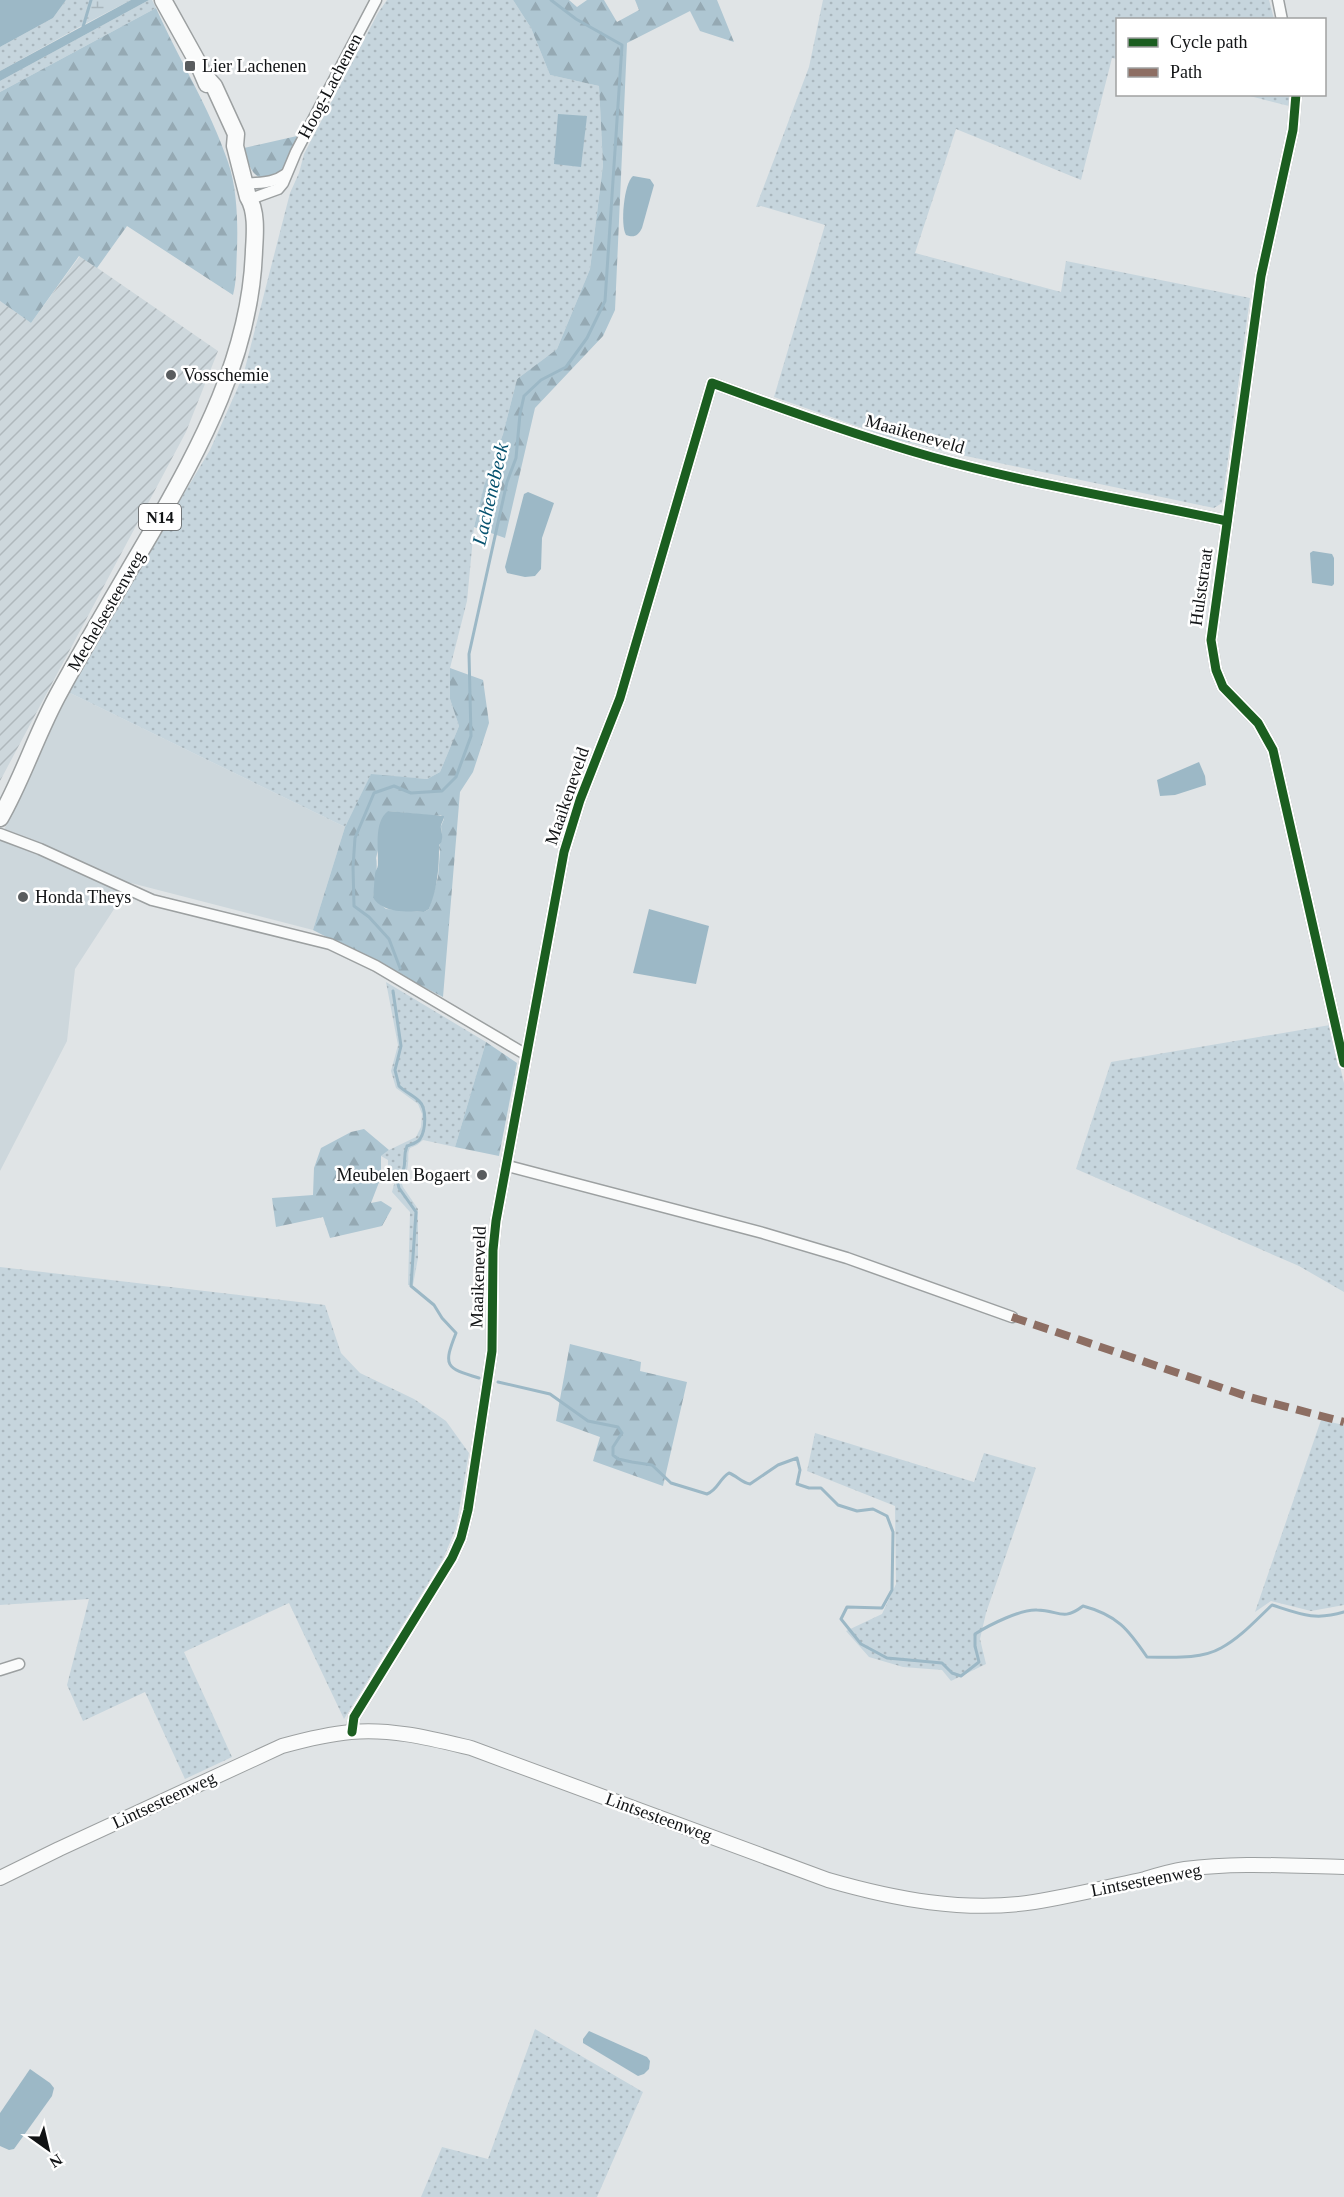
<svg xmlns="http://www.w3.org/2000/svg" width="1344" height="2197" font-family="'Times New Roman',serif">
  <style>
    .built { fill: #cdd7dc }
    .industrial { fill: url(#industrial-furrows) }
    .grass { fill: url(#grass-dots) }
    .forest { fill: url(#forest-firs); fill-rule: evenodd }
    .wetland { fill: url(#wetland-marsh) }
    .water { fill: #9cb8c6 }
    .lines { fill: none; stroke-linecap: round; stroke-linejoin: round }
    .stream { stroke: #9cb8c6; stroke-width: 3 }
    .minor-casing { stroke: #9ca0a1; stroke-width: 13 }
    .tertiary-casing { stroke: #9ca0a1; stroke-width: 16 }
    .primary-casing { stroke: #9ca0a1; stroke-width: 19 }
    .minor { stroke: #fafbfb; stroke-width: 10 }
    .tertiary { stroke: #fafbfb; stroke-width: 14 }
    .primary { stroke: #fafbfb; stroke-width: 16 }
    .quiet { stroke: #8d6e63; stroke-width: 8; stroke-dasharray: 15 8; stroke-linecap: butt }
    .cycleway-casing { stroke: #fff; stroke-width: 13 }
    .cycleway { stroke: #1b5e20; stroke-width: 9 }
    .poi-dot { fill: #595c5e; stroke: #fff; stroke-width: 2 }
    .labels { text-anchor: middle; stroke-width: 5; stroke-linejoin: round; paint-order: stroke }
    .shield { fill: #fff; stroke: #585a5b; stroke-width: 1.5 }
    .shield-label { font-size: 16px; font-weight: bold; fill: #111315 }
    .poi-label { font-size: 18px; fill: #111315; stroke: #fff; text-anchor: start }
    .street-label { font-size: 18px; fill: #111315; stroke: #fff }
    .water-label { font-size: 20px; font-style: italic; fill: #06526f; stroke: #fff }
  </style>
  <defs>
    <pattern id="industrial-furrows" width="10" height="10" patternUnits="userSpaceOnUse" patternTransform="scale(1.5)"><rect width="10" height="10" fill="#cdd7dc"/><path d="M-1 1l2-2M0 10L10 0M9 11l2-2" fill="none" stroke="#afb8bc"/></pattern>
    <pattern id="grass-dots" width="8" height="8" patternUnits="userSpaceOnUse" patternTransform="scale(1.5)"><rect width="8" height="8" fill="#c6d5dd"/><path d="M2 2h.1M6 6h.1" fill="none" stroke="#a9b6bd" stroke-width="1.8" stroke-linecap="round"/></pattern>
    <pattern id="forest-firs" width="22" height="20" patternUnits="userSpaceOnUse" patternTransform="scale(1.5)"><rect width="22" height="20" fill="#aec6d2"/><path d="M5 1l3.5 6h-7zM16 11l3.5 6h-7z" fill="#95a9b3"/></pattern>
    <pattern id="wetland-marsh" width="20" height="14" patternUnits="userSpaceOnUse" patternTransform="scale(1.5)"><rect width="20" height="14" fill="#c6d5dd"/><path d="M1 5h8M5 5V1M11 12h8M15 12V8" fill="none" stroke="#a9b6bd"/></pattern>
  </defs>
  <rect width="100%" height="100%" fill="#e0e4e6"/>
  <path class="built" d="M66,691l279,136 -32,103 -182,-47 -56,86 -8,72 -67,130v-332z"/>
  <path class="industrial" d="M80,256l138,95 -32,81 -186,349v-480l31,22z"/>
  <g class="grass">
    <path d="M66,0h25l-8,25 -83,46v-24l53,-29z"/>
    <path d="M149,0h3l4,8 -156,84v-11z"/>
    <path d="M387,0h126l18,28 19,47 49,11 4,79 -13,104 -33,80 -40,30 -14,55 -19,53 -10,40 -7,74 -17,67v31l9,27 -19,46 -13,7 -56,-4 -26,52 -279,-136 144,-241 33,-74 47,-183 9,-20 5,-19 74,-141z"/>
    <path d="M823,0h446l5,19 -156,1 -1,39 -5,-1 -31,122 -125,-51 -41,124 146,39 5,-31 184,37 -28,205 -8,5 -253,-53 -67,-16 -120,-42 51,-172 -64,-19 -5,1 53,-140z"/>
    <path d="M1246,95h43v11z"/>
    <path d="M386,982l100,60 -31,105 -32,-7 -6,5 -7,3c-3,6 -1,9 -2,15 0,7 -3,12 -7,18l2,6 15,22v49l-5,27h-5l2,-73 -18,-20 4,-15 -8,-6v-11l-7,-4 8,-6 27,-13 5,-10 1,-13 -4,-10 -22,-16 -5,-17 7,-26z"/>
    <path d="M1330,1025l14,58v209l-45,-26 -223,-97 35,-107z"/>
    <path d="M0,1267l325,38 16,48 19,20 54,26 32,22 23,32 -13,75 -13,31 -99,160 -55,-116 -105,49 48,105 -47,22 -40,-87 -62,29 -16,-36 22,-86 -89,6z"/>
    <path d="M1321,1420l23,5v180l-33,6 -40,-10 -16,11z"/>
    <path d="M815,1433l159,49 10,-29 52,15 -50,145 -6,26 6,25 -35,17 -9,-11 -39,-3 -34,-10 -23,-26 36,-17 14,-30 -1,-78 -88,-35z"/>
    <path d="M535,2029l108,63 -46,105h-176l21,-50 46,12z"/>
  </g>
  <g class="forest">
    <path d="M513,0h56l8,7 10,-7h17l13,22 22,-12 -4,-10h82l17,42 -34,-11 -10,-20 -63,32 -12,267 -12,26 -68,72 -30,130 -31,-11 10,-41 19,-52 14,-55 40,-30 33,-80 13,-104 -4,-79 -49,-11 -19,-47z"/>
    <path d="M156,8c23,52 54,100 72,154 9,26 10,60 9,87 -1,16 0,31 -4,46l-106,-69 -30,42 -18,-12 -48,67 -31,-22v-209z"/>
    <path d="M297,136c-4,23 -11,34 -31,44 -16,-4 -18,-18 -22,-32z"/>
    <path d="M450,668l33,12 6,43 -16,49 -13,20 -17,205 -130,-67 32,-103 26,-53 56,5 13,-7 19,-46 -9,-27zM388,811l47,5 6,-1 3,4 -3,7 1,12 -3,9 1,5 -2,25 -9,32 -5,3 -38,-3 -13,-11c2,-10 5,-31 3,-40z"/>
    <path d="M486,1042l31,21 -18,93 -44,-9z"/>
    <path d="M364,1129l25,21 -8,6v21l-10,26 10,-2 11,7 -10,18 -52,12 -7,-21 -47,10 -4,-29 41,-3 1,-27 7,-20 30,-16z"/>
    <path d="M570,1344l71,18 -1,9 47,11 -24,104 -70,-25 7,-24 -44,-16z"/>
  </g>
  <path class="wetland" d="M91,0h40l-48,25z"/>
  <g class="water">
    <path d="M0,0h66l-13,18 -53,29z"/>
    <path d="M131,0h18l-149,81v-10z"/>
    <path d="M558,114l29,2 -6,51 -27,-3z"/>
    <path d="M633,176l17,3 4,6 -12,43c-4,8 -8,10 -16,7 -6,-10 -2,-52 7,-59z"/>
    <path d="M528,492l26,11 -12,35 -1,31 -6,7 -10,1 -18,-4 -2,-6 19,-73z"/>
    <path d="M1313,551l19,3 2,4v26l-2,2 -20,-3 -2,-30z"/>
    <path d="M1199,762l6,14 1,9 -31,10 -15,1 -3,-16z"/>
    <path d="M388,811l56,5c0,3 -2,6 -3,9 -1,4 2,9 1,14 -1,7 -3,3 -3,9 0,22 -2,41 -10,61l-5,3c-18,-1 -39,2 -51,-14 1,-8 1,-16 2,-24 0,-3 3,-6 3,-9 1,-16 -5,-42 10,-54z"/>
    <path d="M649,909l60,17 -13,58 -63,-11z"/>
    <path d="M589,2031l58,26 3,4 -1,8 -5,5 -6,2 -55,-33v-4z"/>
    <path d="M30,2069l20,14 4,5 -2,8 -38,53 -5,1 -9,-4v-33z"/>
  </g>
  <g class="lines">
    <g class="stream">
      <path d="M83,27l8,-27"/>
      <path d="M400,968l-11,-29 -20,-22 -15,-11 -1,-39 2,-29 19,-45 20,-7 17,7 31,-2 14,-14 15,-41 -2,-82 38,-172 9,-24 4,-44 4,-18 17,-16 25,-13 21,-29 18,-37 17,-256 -46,-26 -25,-19"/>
      <path d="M393,991l8,55 -6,24 4,16c6,6 14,9 20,15 8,7 7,29 1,38 -3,4 -8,5 -13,7 -6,15 3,18 -10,34l2,8 17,24 -5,74 23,19 8,13 14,15c-13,33 -11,35 23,45"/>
      <path d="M498,1382l52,12 38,27 30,6 4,6 -9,14v8l5,4 14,3 20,3 19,18 36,11c11,-4 12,-15 22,-21 8,3 13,10 21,11l28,-19 19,-7 3,12 -3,14 12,4h12l17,17 19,6 16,-2 14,7 6,16 -1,58 -10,18 -35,-1 -6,12 20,25 26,14 55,5 10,10 9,3 18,-14 -4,-16v-12c14,-9 46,-25 62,-24 22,0 25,12 46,-4 34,9 45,23 64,51 23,0 53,3 74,-9 19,-10 35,-28 51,-43 28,9 43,16 72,7"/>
    </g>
    <defs>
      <g id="minor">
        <path d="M1278,0l4,20"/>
        <path d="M1296,94l-3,36 -32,146 -50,364 5,30 7,17 35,36 15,27 71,313"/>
        <path d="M245,184c17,-2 27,0 41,-10"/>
        <path d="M248,197h8l22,-8 5,-6 13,-31 80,-152"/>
        <path d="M0,834l40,15 112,51 178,44 46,22 149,88"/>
        <path d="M508,1166l255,67 84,25 165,59"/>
        <path d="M0,1670l19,-6"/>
        <path d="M352,1732l2,-15 98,-159 9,-20 7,-28 24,-159 1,-101 3,-29 68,-369 16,-52 40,-102 92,-315c73,27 146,53 220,74 97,27 197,43 295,64"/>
      </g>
      <path id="tertiary" d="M0,1878l59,-29 223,-103c22,-6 45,-12 69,-14 40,-4 82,7 120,16l357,132c66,19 137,33 206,22 37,-6 74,-15 111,-23 13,-4 27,-8 40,-10 52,-7 106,-3 159,-2"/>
      <g id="primary">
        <path d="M163,0l35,63 9,21"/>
        <path d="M0,818c23,-40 37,-86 60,-127 29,-53 60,-105 91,-158 50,-87 100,-179 103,-283 1,-16 3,-39 -6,-53l-13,-51 1,-12 -22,-48 -9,-10"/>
      </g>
    </defs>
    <use href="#minor" class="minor-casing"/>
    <use href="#tertiary" class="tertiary-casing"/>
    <use href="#primary" class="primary-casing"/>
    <use href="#minor" class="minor"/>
    <use href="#tertiary" class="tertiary"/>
    <use href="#primary" class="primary"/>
    <path class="quiet" d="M1012,1317l237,80 95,25"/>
    <defs>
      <g id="cycleway">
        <path d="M1296,94l-3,36 -32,146 -50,364 5,30 7,17 35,36 15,27 71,313"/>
        <path d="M352,1732l2,-15 98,-159 9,-20 7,-28 24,-159 1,-101 3,-29 68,-369 16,-52 40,-102 92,-315c73,27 146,53 220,74 97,27 197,43 295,64"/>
      </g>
    </defs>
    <use href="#cycleway" class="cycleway-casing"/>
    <use href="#cycleway" class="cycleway"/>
  </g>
  <g class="poi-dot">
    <rect x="184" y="60" width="12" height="12" rx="3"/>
    <circle cx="171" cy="375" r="6"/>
    <circle cx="23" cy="897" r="6"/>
    <circle cx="482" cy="1175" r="6"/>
  </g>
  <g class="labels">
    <rect class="shield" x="139" y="504" width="42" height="26" rx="4.5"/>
    <g class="shield-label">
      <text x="160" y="523">N14</text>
    </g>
    <g class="poi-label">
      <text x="202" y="72">Lier Lachenen</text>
      <text x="183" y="381">Vosschemie</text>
      <text x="35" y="903">Honda Theys</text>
      <text x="470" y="1181" text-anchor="end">Meubelen Bogaert</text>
    </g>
    <g class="street-label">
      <text transform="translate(330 86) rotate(-62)" y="6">Hoog-Lachenen</text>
      <text transform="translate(915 434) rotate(16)" y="6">Maaikeneveld</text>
      <text transform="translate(1201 587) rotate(-82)" y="6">Hulststraat</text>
      <text transform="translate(106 611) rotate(-60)" y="6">Mechelsesteenweg</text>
      <text transform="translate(567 796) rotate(-71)" y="6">Maaikeneveld</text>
      <text transform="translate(478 1277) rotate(-88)" y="6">Maaikeneveld</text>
      <text transform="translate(164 1800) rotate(-25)" y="6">Lintsesteenweg</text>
      <text transform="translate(659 1817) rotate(20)" y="6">Lintsesteenweg</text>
      <text transform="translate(1146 1880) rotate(-11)" y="6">Lintsesteenweg</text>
    </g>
    <g class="water-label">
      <text transform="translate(490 494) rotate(-77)" y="7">Lachenebeek</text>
    </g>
  </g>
  <rect x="1116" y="18" width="210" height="78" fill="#ffffff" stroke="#a0a1a1" stroke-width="1.5"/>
  <rect x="1128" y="38" width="30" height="9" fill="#1b5e20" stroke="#a0a1a1" stroke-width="1.5"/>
  <text x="1170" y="48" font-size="18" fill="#111315">Cycle path</text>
  <rect x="1128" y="68" width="30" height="9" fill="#8d6e63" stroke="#a0a1a1" stroke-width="1.5"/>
  <text x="1170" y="78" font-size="18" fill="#111315">Path</text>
  <g transform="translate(48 2149) rotate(146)" stroke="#ffffff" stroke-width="4.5" paint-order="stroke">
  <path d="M0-4.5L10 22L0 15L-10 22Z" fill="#111315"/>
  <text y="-9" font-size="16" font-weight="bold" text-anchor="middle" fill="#111315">N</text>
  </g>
</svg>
